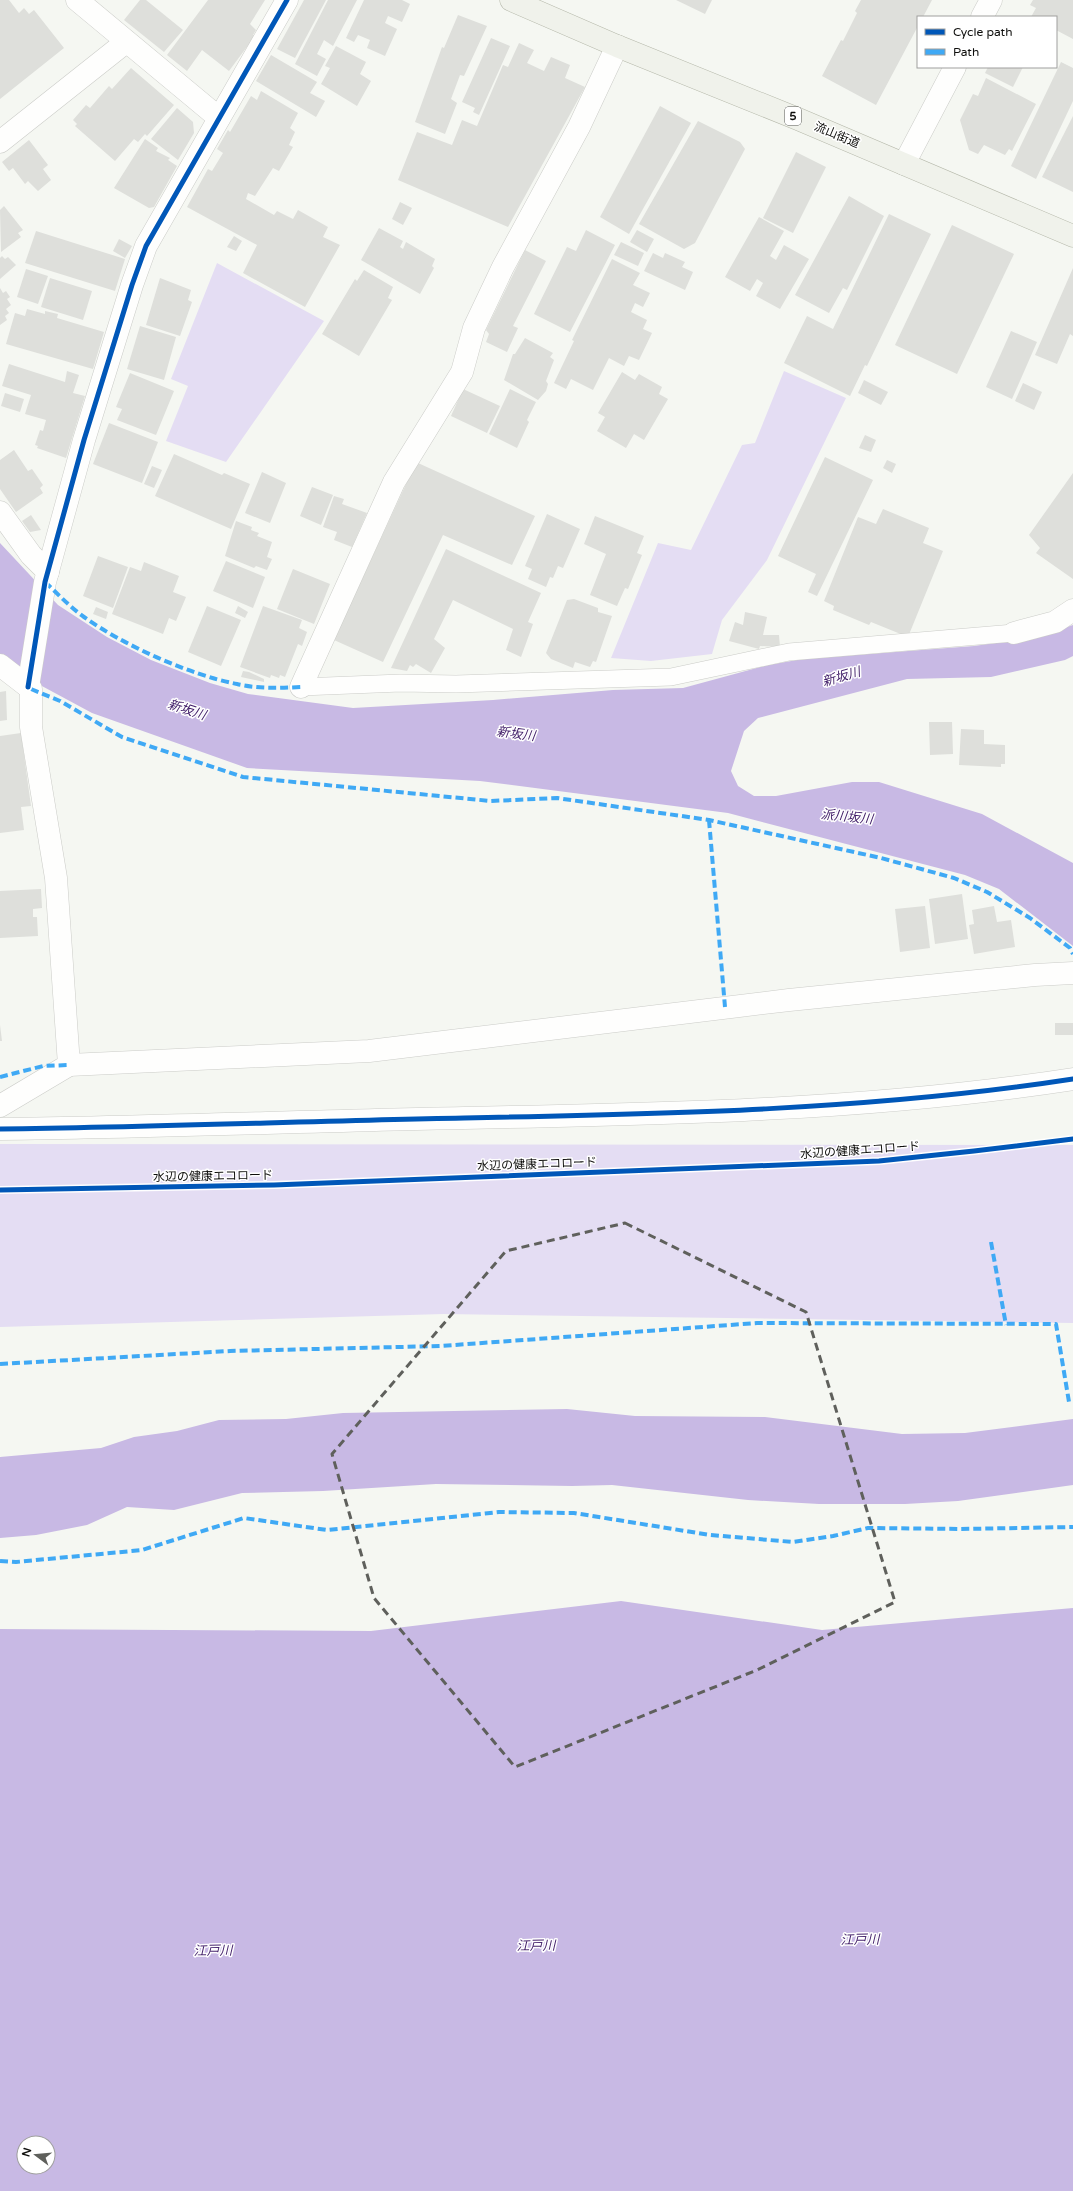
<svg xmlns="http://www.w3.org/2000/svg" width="1073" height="2191" font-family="'Varela Round','Noto Sans JP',sans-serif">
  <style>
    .green { fill: #e4ddf3 }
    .water { fill: #c8b9e4; fill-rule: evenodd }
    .building { fill: #dedfdb }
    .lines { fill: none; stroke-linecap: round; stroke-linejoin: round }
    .service-casing { stroke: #cbccc8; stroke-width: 18 }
    .minor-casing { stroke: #cbccc8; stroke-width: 23 }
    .tertiary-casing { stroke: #cbccc8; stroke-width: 23 }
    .primary-casing { stroke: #b5b8aa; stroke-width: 23 }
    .service { stroke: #fefefd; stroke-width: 17 }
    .minor { stroke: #fefefd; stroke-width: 22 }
    .tertiary { stroke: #fefefd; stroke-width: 22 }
    .primary { stroke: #f0f2eb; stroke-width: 22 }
    .quiet { stroke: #3fa9f5; stroke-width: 4; stroke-dasharray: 8 4; stroke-linecap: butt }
    .cycleway-casing { stroke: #fff; stroke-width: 8 }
    .cycleway { stroke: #0057b8; stroke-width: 5 }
    .marked { fill: none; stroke: #5f605c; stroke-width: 3; stroke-dasharray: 8 5; stroke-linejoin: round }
    .labels { text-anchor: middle; stroke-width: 3; stroke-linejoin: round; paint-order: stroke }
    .shield { fill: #fff; stroke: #565655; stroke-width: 1 }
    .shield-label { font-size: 11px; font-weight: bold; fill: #0e0e0c }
    .street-label { font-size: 12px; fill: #0e0e0c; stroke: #fff }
    .water-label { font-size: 13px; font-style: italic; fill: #401d68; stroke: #fff }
  </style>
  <rect width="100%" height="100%" fill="#f5f7f2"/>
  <g class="green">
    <path d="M217,263l107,58 -98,141 -60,-21 22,-55 -17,-7z"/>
    <path d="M784,371l62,27 -79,162 -45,60 -10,34 -61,7 -40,-3 47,-115 33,7 51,-105 13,-2z"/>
    <path d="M0,1144l1073,1v178l-629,-9 -444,13z"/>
  </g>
  <g class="water">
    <path d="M0,543l58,62 49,32 44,23 59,23 38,11 105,14 140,-8 120,-10 70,-2 85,-23 35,-6 171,-13 63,-9 36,-12v31l-8,4 -74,17 -84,2 -149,39 -14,13 -13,40 7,15 16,10h22l76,-14h27l103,32 91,49v83l-74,-57 -34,-14 -237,-62 -248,-32 -233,-13 -155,-55 -52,-28 -31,-20 -9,-11z"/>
    <path d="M567,1409l68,7 130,1 137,17 63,-1 108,-14v66l-115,16 -53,3h-86l-71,-4 -136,-15 -40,1 -136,-2 -113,7 -81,2 -68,17 -47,-3 -40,18 -51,10 -36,3v-81l101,-9 33,-11 43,-6 42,-11 67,-1 57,-6z"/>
    <path d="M621,1601l201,29 251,-22v583h-1073v-562l371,2zM24,2143h24v24h-24z"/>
  </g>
  <g class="building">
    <path d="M0,0h9l10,13 5,-5 5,6 5,-4 30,38 -64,51z"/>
    <path d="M140,0h6l37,30 -19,22 -40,-32z"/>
    <path d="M208,0h57l-15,24 6,6 -3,5 2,1 -26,35 -27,-21 -15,21 -20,-16z"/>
    <path d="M304,0h22l-31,58 -18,-9z"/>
    <path d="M328,0h29l-24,46 -9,-6 -7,14 9,5 -9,17 -22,-12z"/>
    <path d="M364,0h38l8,4 -8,18 -14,-6 -3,7 12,6 -12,27 -18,-8 3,-8 -12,-5 -4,7 -8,-4z"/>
    <path d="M676,0h36l-7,14z"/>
    <path d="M861,0h71l-9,17h-5v9l-42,79 -54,-29 19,-36 2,1 14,-28 -2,-2z"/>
    <path d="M1033,0h40v39l-17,-9v-13h-25l5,-9 -6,-3z"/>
    <path d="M458,15l29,11 -23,50 -4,-1 -9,24 6,4 -12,31 -30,-12 27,-75 2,1z"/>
    <path d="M491,38l19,8 -31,69 -6,-3 2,-4 -13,-6z"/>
    <path d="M519,43l15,7 -7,13 17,8 7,-14 19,8 -5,13 20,9 -77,140 -110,-47 19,-48 35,13 10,-25 15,6 26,-61 5,2z"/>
    <path d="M336,46l30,16 -6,12 11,7 -14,25 -36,-22 9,-16 -5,-2z"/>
    <path d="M271,55l46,27 -7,11 15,8 -9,16 -60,-36z"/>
    <path d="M1061,62l12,6v33l-37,78 -25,-13z"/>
    <path d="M988,67h35l-10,20 -28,-14z"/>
    <path d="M131,68l43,37 -27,31 -2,-2 -7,8 -4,-3 -19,22 -40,-35 2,-2 -4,-4 13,-15 4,3 19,-22 3,3z"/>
    <path d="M986,78l50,26 -24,47 -3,-2 -4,6 -21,-10 -6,9 -9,-4 -9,-30 13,-26 5,2z"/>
    <path d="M261,91l37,22 -8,15 5,4 -6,13 4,2 -14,24 -6,-3 -18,28 -7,-3 -2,6 28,16 3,-4 16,8 5,-9 30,17 -5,10 17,8 -35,62 -62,-34 14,-28 -70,-38 21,-38 4,2 11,-18 -6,-4 11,-19 2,2 21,-36 6,4z"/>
    <path d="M660,106l31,17 -62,111 -29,-17z"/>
    <path d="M177,108l16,14 1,11 -16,27 -27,-21z"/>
    <path d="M1073,116v76l-31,-15z"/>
    <path d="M698,121l42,21 5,7 -50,94 -11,6 -45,-25z"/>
    <path d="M145,139l13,9 -2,3 14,7 -2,2 9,6 -23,41 -5,1 -35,-20z"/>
    <path d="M29,140l19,25 -5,4 8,11 -13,11 -10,-10 -3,3 -12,-16 -4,3 -7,-9z"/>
    <path d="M796,152l30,15 -33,66 -30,-15z"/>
    <path d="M849,196l35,20 -37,74 -4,-2 -14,25 -34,-18z"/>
    <path d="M400,202l12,6 -9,17 -11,-6z"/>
    <path d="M4,206l19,24 -5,3 3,4 -20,15 -1,-42z"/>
    <path d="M889,214l42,20 -64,132 -2,-1 -15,31 -66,-33 23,-47 26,13z"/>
    <path d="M759,217l25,14 -14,25 6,4 8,-15 25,14 -29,50 -24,-13 7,-13 -6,-4 -7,12 -25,-14z"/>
    <path d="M952,225l62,29 -57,120 -62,-29z"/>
    <path d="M379,228l24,13 -3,6 3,2 3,-7 29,17 -3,7 2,2 -14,26 -59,-34z"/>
    <path d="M586,230l29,15 -45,87 -36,-18 33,-67 9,4z"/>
    <path d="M637,230l17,9 -7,13 -17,-10z"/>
    <path d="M36,231l89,28 -10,32 -90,-28z"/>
    <path d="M234,236l8,5 -6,10 -9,-4z"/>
    <path d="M119,239l13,7 -7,12 -12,-7z"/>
    <path d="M621,242l23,11 -6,13 -24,-11z"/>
    <path d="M525,250l21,11 -33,65 5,2 -11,24 -21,-10 3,-8 -3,-4z"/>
    <path d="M653,253l10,5 2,-5 20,9 -3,5 11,5 -8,18 -41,-19z"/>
    <path d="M2,256l3,3 3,-2 8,8 -16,14v-21z"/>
    <path d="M612,259l28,14 -7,12 17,8 -7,14 -8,-4 -4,9 16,8 -4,9 9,4 -13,27 -10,-4 -5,10 -15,-8 -16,32 -22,-11 -5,10 -12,-6 20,-42 -2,-1z"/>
    <path d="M1073,268v68l-3,-2 -13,30 -22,-9z"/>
    <path d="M26,269l22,7 -10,28 -21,-7z"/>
    <path d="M364,270l29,17 -5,11 4,2 -33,56 -37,-22 33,-55 2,2z"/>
    <path d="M50,278l42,13 -9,29 -42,-13z"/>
    <path d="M160,278l31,12 -3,10 4,2 -12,34 -34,-11z"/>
    <path d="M0,288l3,5 3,-2 4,6 -3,2 4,6 -5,4 3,4 -4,3 2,4 -7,5z"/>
    <path d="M27,309l18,5v-3l13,3 -1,4 47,14 -11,37 -87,-25 9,-31 10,3z"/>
    <path d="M140,326l36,11 -12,43 -37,-11z"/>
    <path d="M1011,331l26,11 -25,57 -26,-12z"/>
    <path d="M525,338l28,15 -3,4 4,3 -8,21 2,3 -2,7 -8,9 -34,-20 9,-26h2z"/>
    <path d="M9,364l56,18 2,-11 12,4 -6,18 12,3 -19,62 -29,-10 1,-2 -3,-1 5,-15 3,1 3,-11 -21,-6 6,-19 -29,-9z"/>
    <path d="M622,372l13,8 4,-6 23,13 -3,7 9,5 -24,41 -10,-6 -8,14 -29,-17 8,-14 -7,-4z"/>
    <path d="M130,373l44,18 -18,44 -39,-15 5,-11 -6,-2z"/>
    <path d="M864,380l24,12 -7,13 -23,-12z"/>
    <path d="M1023,383l19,9 -8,18 -19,-9z"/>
    <path d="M463,389l37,17 -13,27 -36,-17z"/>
    <path d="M510,389l26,13 -9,18 2,2 -12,26 -28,-14z"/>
    <path d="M5,393l19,6 -4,13 -19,-6z"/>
    <path d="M109,423l49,19 -16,41 -49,-19z"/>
    <path d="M865,435l11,5 -5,12 -12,-4z"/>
    <path d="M14,450l14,21 4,-2 11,16 -3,3 3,5 -27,19 -16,-23v-29z"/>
    <path d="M174,454l48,21 2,-2 26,11 -19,45 -76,-33z"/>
    <path d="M825,457l48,23 -56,116 -9,-4 8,-18 -38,-18z"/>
    <path d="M887,460l9,4 -4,9 -9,-5z"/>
    <path d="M418,463l117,53 -23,49 -69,-30 -60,127 -49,-22 73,-158z"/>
    <path d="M152,466l10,4 -8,18 -10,-4z"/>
    <path d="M262,472l24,11 -16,40 -25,-10z"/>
    <path d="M1073,473v106l-37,-26 4,-5 -11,-13z"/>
    <path d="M312,487l21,8 -12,30 -21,-9z"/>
    <path d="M334,496l10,3 -2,5 25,9 -15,34 -18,-7 3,-8 -14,-5z"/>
    <path d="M883,509l46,19 -6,15 20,8 -35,86 -37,-15 -2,3 -36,-15 1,-4 -10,-5 34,-84 18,7z"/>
    <path d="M547,514l33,15 -17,39 -5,-2 -5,12 -3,-1 -4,10 -18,-8 4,-10 -7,-3z"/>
    <path d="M31,515l10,15 -11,2 -8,-11z"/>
    <path d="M595,516l49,20 -7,17 5,2 -14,34 -3,-1 -8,18 -27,-11 16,-41 -22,-10z"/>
    <path d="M236,521l16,6 -1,3 8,3 -2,3 15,6 -5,15 5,2 -5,11 -11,-4 -2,2 -29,-12z"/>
    <path d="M446,549l95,44 -13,29 5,2 -12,33 -15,-7 7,-21 -60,-29 -19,39 11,9 -14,25 -15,-9 -3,3 -3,-2 -3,6 -16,-3z"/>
    <path d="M98,556l30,11 -15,41 -30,-12z"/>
    <path d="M226,561l39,16 -12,31 -40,-17z"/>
    <path d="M144,562l35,14 -6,16 13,5 -10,24 -7,-3 -6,16 -51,-20 18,-47 11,4z"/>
    <path d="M293,569l37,15 -16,40 -37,-15z"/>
    <path d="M574,599l24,9v4l14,4 -16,46 -3,-1 -3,6 -15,-5 -2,6 -22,-9 -5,-6 21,-53z"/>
    <path d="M207,606l34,14 -20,46 -33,-14z"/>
    <path d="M238,606l10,6 -3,6 -10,-5z"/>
    <path d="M263,606l39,14 -3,8 8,4 -5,14 -4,-2 -13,33 -5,-2 -1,3 -8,-3 -1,3 -30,-11z"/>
    <path d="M96,607l12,5 -2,7 -13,-5z"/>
    <path d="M745,612l22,5 -4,18h16l1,12 -20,-1 -1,3 -30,-8 6,-19 8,3z"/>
    <path d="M243,671l6,1 15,7v3l-23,-5z"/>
    <path d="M6,691l1,29 -7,1v-29z"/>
    <path d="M929,722h23l1,32 -23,1z"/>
    <path d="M961,729l23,1v14l21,1v19h-4v3l-42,-2z"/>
    <path d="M21,733l10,73 -10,1 3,23 -24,3v-97z"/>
    <path d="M41,889l1,19 -9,1v8h4l1,19 -38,2v-47z"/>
    <path d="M962,894l6,45 -33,5 -6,-45z"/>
    <path d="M925,906l5,42 -30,4 -5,-43z"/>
    <path d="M994,906l3,16 14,-2 4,27 -41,7 -5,-29 5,-1 -2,-14z"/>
    <rect x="1055" y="1023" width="18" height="12"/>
    <path d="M0,1025l2,16h-2z"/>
  </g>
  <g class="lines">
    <defs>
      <path id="service" d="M301,687l100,-4 55,1 215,-7 118,-25 225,-19"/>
      <g id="minor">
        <path d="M77,0l142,118"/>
        <path d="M982,17l9,-17"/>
        <path d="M0,142l126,-100"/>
        <path d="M904,164l51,-97"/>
        <path d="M0,512l31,43 17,17"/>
        <path d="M1014,633l41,-11 18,-12"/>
        <path d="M0,665l31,24v38l25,151 13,187 -69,41"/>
        <path d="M28,687l17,-105 39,-142 48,-155 14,-39 141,-246"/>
        <path d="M301,687l93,-205 68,-110 12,-44 29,-61 76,-140 38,-81"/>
        <path d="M69,1065l300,-14 420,-51 246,-25 38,-2"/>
      </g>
      <path id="tertiary" d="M0,1129c155,-2 310,-8 464,-11 204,-4 408,-8 609,-39"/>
      <path id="primary" d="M511,0l106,46 181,73 275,117"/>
    </defs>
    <use href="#service" class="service-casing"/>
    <use href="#minor" class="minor-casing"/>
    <use href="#tertiary" class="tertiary-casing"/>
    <use href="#primary" class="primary-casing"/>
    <use href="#service" class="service"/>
    <use href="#minor" class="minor"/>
    <use href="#tertiary" class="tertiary"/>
    <use href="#primary" class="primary"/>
    <g class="quiet">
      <path d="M45,582c13,12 25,25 39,35 39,28 106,58 153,67 21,5 42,4 64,3"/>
      <path d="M31,689l29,12 62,36 121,40 248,24 66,-3 152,22 172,38 73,20 33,14 43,26 40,30 3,6"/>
      <path d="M709,820l16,187"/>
      <path d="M0,1077l43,-11 26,-1"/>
      <path d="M991,1242l15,83"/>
      <path d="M0,1364l230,-13 211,-5 316,-23 299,1 13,78"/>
      <path d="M0,1561l16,1 126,-12 102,-32 83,12 172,-18 75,1 136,22 83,7 40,-6 35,-8 93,1 112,-2"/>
    </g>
    <defs>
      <g id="cycleway">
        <path d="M28,687l17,-105 39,-142 48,-155 14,-39 141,-246"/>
        <path d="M0,1129c155,-2 310,-8 464,-11 204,-4 408,-8 609,-39"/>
        <path d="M0,1190l274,-5 605,-24 95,-10 99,-12"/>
      </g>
    </defs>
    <use href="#cycleway" class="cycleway-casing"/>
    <use href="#cycleway" class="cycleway"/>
  </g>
  <path class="marked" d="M625,1223l181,89 89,290 -138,68 -242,97 -141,-169 -42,-144 174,-203z"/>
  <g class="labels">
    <rect class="shield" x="785" y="107" width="16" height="18" rx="3"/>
    <g class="shield-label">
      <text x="793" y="120">5</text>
    </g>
    <g class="street-label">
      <text transform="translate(837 135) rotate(23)" y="4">流山街道</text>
      <text transform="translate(860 1150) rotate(-4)" y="4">水辺の健康エコロード</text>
      <text transform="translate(537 1164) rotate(-2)" y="4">水辺の健康エコロード</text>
      <text transform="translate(213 1176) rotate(-1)" y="4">水辺の健康エコロード</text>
    </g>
    <g class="water-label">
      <text transform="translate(841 676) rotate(-16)" y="5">新坂川</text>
      <text transform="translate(187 709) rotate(18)" y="5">新坂川</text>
      <text transform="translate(516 733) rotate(7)" y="5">新坂川</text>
      <text transform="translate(847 816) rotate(6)" y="5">派川坂川</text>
      <text transform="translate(860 1939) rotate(-1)" y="5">江戸川</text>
      <text transform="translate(536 1945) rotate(-1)" y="5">江戸川</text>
      <text transform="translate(213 1950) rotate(-1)" y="5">江戸川</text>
    </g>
  </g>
  <rect x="917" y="16" width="140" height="52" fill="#ffffff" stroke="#9f9f9e"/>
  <rect x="925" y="29" width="20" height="6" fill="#0057b8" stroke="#9f9f9e"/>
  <text x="953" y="36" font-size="12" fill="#0e0e0c">Cycle path</text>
  <rect x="925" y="49" width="20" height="6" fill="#3fa9f5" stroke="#9f9f9e"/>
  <text x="953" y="56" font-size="12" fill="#0e0e0c">Path</text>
  <g transform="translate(36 2155) rotate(286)"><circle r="19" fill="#ffffff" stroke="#9f9f9e"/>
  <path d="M0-3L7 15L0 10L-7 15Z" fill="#5f605c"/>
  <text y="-6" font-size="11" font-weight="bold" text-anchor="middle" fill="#0e0e0c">N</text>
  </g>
</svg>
